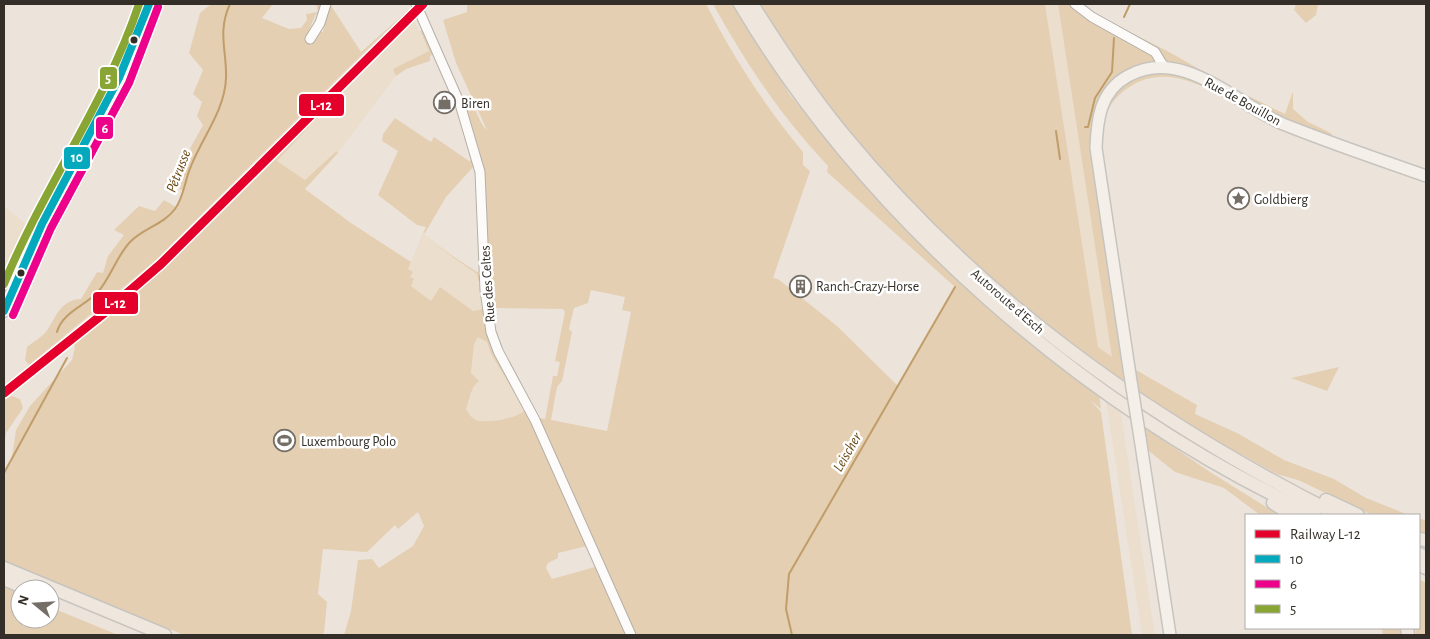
<svg xmlns="http://www.w3.org/2000/svg" width="1430" height="639" font-family="'Alegreya Sans',sans-serif">
  <style>
    .built { fill: #ecdecc }
    .green { fill: #e4cfb3; fill-rule: evenodd }
    .lines { fill: none; stroke-linecap: round; stroke-linejoin: round }
    .stream { stroke: #c19d69; stroke-width: 2 }
    .minor-casing { stroke: #b4afa7; stroke-width: 11 }
    .major-casing { stroke: #c7c4bf; stroke-width: 14 }
    .highway-casing { stroke: #c7c4bf; stroke-width: 15 }
    .minor { stroke: #fcfbfa; stroke-width: 9 }
    .major { stroke: #f4efe9; stroke-width: 11 }
    .highway { stroke: #efe7de; stroke-width: 12 }
    .major-bridge-casing { stroke: #c7c4bf; stroke-width: 14; stroke-linecap: butt }
    .major-bridge { stroke: #f4efe9; stroke-width: 11 }
    .bus-1-casing { stroke: #fff; stroke-width: 11 }
    .bus-2-casing { stroke: #fff; stroke-width: 11 }
    .bus-3-casing { stroke: #fff; stroke-width: 11 }
    .bus-1 { stroke: #05a9bd; stroke-width: 8 }
    .bus-2 { stroke: #ed028c; stroke-width: 8 }
    .bus-3 { stroke: #89a634; stroke-width: 8 }
    .rail-1-casing { stroke: #fff; stroke-width: 12 }
    .rail-1 { stroke: #e4002b; stroke-width: 9 }
    .bus-dot { fill: #332e27; stroke: #fff; stroke-width: 2 }
    .labels { text-anchor: middle; stroke-width: 5; stroke-linejoin: round; paint-order: stroke }
    .street-label { font-size: 14px; fill: #332e27; stroke: #fff }
    .poi-label { font-size: 14px; fill: #332e27; stroke: #fff; text-anchor: start }
    .water-label { font-size: 15px; font-style: italic; fill: #6a4913; stroke: #fff }
    .line-badge { stroke: #fff; stroke-width: 2 }
    .badge-label { font-size: 14px; text-anchor: middle; font-weight: bold; fill: #fff }
  </style>
  <rect width="100%" height="100%" fill="#ece4db"/>
  <g class="built">
    <path d="M1045,4h13l97,631h-13z"/>
    <path d="M412,7l4,9 -2,4 15,31 -35,18 2,7 -58,77 -3,-2 -30,29 -29,-19 49,-51 -6,5 -2,-1 -183,179 -62,50 -60,53 -5,4 -3,-3v-12l153,-126 188,-188z"/>
    <path d="M4,206l33,27 -33,78z"/>
    <path d="M423,233l54,41 2,12 2,2 2,22 -10,1 -33,-24 -9,15 -20,-16 -3,-17z"/>
    <path d="M478,336l9,6 4,12 20,33 1,-1 13,24 -4,5 -35,7 -13,-3 -7,-10 6,-16 -1,-20 3,-29z"/>
  </g>
  <g class="green">
    <path d="M211,4h62l-11,14 27,11 12,-1 6,-8 -1,-6 12,-2 -2,-8h14l31,48 51,-45 -67,64 -188,188 -128,106 -4,-5 2,-13c6,-5 17,-11 21,-18 9,-14 13,-29 33,-30l16,-27 6,1 5,-17 16,-21 -10,-5 25,-24 16,5 9,-11 12,7 7,-16 -12,-8 32,-58 -6,-9 5,-14 -9,-8 10,-24 -14,-17 11,-40zM316,14l10,3 -3,15 -4,-1 -2,2 -8,-3z"/>
    <path d="M467,4h239c27,53 59,102 97,148v13l7,6 -37,107 5,1 59,47 61,60 57,-99 -128,-115 1,-6c-48,-51 -81,-101 -115,-162h22l55,91 75,91 93,94 141,114 2,15 -11,-9 11,12 31,223h-788l7,-24 7,-51 14,-1 7,9 34,-22 11,-20 -6,-14 -20,17 -3,-4 -28,27 -44,-3 -5,45 9,8 -3,31 -4,2h-136l-180,-74v-88l7,-10 5,-33 14,-24 42,-46 3,-13 -3,-4 62,-50 183,-180 2,2 -1,2 -41,44 28,19 31,-29 2,2 -33,36 46,34 60,39 -3,7 5,3 -3,5 4,2 -3,7 20,15 9,-14 33,24 10,-2 -2,-30 -3,2 -1,-7 -43,-30 43,28 3,-1 -3,-81 -3,-24 -28,31 -21,36h-2l3,-6 -9,-2 -39,-30 20,-44 -16,-10 1,-7 12,-16 36,24 3,-5 35,24 8,-2 -12,-52 4,-3c9,5 10,20 18,26l-31,-67 -13,-43 24,-8zM591,290l34,7 -3,13 9,2 -24,119 -56,-11 6,-33 5,-6 10,-49 -3,-3 5,-21 14,-5zM498,308l65,1 2,3 -10,49 5,1 -3,14h-4l-8,43 -6,-1 -38,-70 -10,-36 1,-3zM478,337l9,5 4,12 34,56c-6,8 -42,15 -51,9 -3,-2 -6,-7 -8,-10l7,-22 6,-6 -8,-8 3,-29zM587,546l8,21 -43,12 -6,-11 2,-5 10,-5v-5z"/>
    <path d="M758,4h287l53,343 14,10 -54,-353h23l12,9 78,40 61,35 53,26 8,-23v18l15,13 23,11 5,11 -2,5c-20,-7 -41,-13 -60,-22 -43,-21 -97,-73 -146,-39 -22,15 -26,33 -26,59l34,223 61,35 -2,9 42,19 47,27 50,19 32,19 43,17h-37l-74,-35 -21,-6c-42,-23 -86,-46 -127,-73 -115,-74 -218,-169 -305,-274 -32,-39 -60,-81 -87,-123z"/>
    <path d="M1296,4h22l-2,11 -10,8 -12,-13z"/>
    <path d="M423,30l10,24 -3,2v5l-24,8 -10,7 -3,-7 36,-18 -9,-20z"/>
    <path d="M1339,367l-12,24 -36,-13z"/>
    <path d="M12,396l8,3 3,9 -17,25 -2,15v-48z"/>
    <path d="M1144,427l66,45 69,43h-19l-36,-27 -49,-16 -30,-24z"/>
    <path d="M1419,519l7,1v15l-7,-2z"/>
    <path d="M1419,579l7,4v52h-10l-1,-7h4z"/>
    <path d="M4,587l16,7v25h30v-12l68,28h-114z"/>
    <path d="M1382,628h19l1,7h-19z"/>
  </g>
  <g class="lines">
    <g class="stream">
      <path d="M1124,17l6,-13"/>
      <path d="M1085,127h3l7,-29 17,-26 2,-34"/>
      <path d="M1056,131l4,28"/>
      <path d="M57,332c5,-19 27,-26 40,-39 13,-14 19,-36 33,-51 13,-14 33,-17 45,-33 9,-12 10,-30 16,-43 11,-28 34,-56 35,-88 1,-27 -9,-46 4,-74"/>
      <path d="M4,473l63,-115"/>
      <path d="M792,635l-6,-26 3,-35 166,-287"/>
    </g>
    <defs>
      <g id="minor">
        <path d="M416,4l44,100 20,68 5,118 6,42 7,19 37,69 96,215"/>
        <path d="M1075,4l17,13 63,35 9,15"/>
        <path d="M310,39l10,-16 6,-19"/>
      </g>
      <g id="major">
        <path d="M4,311c15,-39 32,-78 52,-115 33,-63 73,-123 93,-192"/>
        <path d="M1130,375l-34,-227c1,-28 4,-57 32,-72 54,-30 107,27 155,48 47,19 95,35 143,52"/>
        <path d="M1140,438l30,197"/>
      </g>
      <g id="highway">
        <path d="M740,4c128,216 348,406 575,511"/>
        <path d="M752,4c27,43 56,87 88,126 136,167 307,289 498,385"/>
        <path d="M1326,500l32,15"/>
        <path d="M1273,503l19,12"/>
        <path d="M1419,539l7,1"/>
        <path d="M1419,554l7,3"/>
        <path d="M1419,565l7,3"/>
        <path d="M4,568l161,67"/>
        <path d="M4,579l23,10"/>
        <path d="M1407,628l1,7"/>
      </g>
    </defs>
    <use href="#minor" class="minor-casing"/>
    <use href="#major" class="major-casing"/>
    <use href="#highway" class="highway-casing"/>
    <use href="#minor" class="minor"/>
    <use href="#major" class="major"/>
    <use href="#highway" class="highway"/>
    <defs>
      <path id="major-bridge" d="M1130,375l10,63"/>
    </defs>
    <use href="#major-bridge" class="major-bridge-casing"/>
    <use href="#major-bridge" class="major-bridge"/>
    <defs>
      <path id="bus-1" d="M4,311l38,-87 77,-146 30,-74"/>
      <path id="bus-2" d="M13,315l38,-87 78,-145 29,-76"/>
      <path id="bus-3" d="M4,284c39,-96 102,-181 135,-280"/>
    </defs>
    <use href="#bus-1" class="bus-1-casing"/>
    <use href="#bus-2" class="bus-2-casing"/>
    <use href="#bus-3" class="bus-3-casing"/>
    <use href="#bus-1" class="bus-1"/>
    <use href="#bus-2" class="bus-2"/>
    <use href="#bus-3" class="bus-3"/>
    <defs>
      <path id="rail-1" d="M4,393l99,-79 58,-50 262,-260"/>
    </defs>
    <use href="#rail-1" class="rail-1-casing"/>
    <use href="#rail-1" class="rail-1"/>
  </g>
  <defs>
    <symbol id="shop-ring" viewBox="-11 -11 22 22"><circle r="9.5" fill="#fff" stroke="#746e66" stroke-width="1.5"/><path d="M-5-2.5h2.3a2.7 3.5 0 0 1 5.4 0H5L5.5 6h-11ZM-1.5-2.5h3a1.5 2.3 0 0 0-3 0Z" fill="#746e66"/></symbol>
    <symbol id="sight-ring" viewBox="-11 -11 22 22"><circle r="9.5" fill="#fff" stroke="#746e66" stroke-width="1.5"/><path d="M0-6L1.8-2.2L6-1.7L2.9 1.2L3.7 5.4L0 3.3L-3.7 5.4L-2.9 1.2L-6-1.7L-1.8-2.2Z" fill="#746e66"/></symbol>
    <symbol id="building-ring" viewBox="-11 -11 22 22"><circle r="9.5" fill="#fff" stroke="#746e66" stroke-width="1.5"/><path d="M-4-6H4V6H1V3H-1V6H-4ZM-2.5-4.3h1.7v1.8h-1.7ZM.8-4.3h1.7v1.8H.8ZM-2.5-1h1.7V.8h-1.7ZM.8-1h1.7V.8H.8Z" fill="#746e66"/></symbol>
    <symbol id="stadium-ring" viewBox="-11 -11 22 22"><circle r="9.5" fill="#fff" stroke="#746e66" stroke-width="1.5"/><path d="M0-5a6.5 5 0 1 0 0 10a6.5 5 0 1 0 0-10ZM-3.5-1.8h7v3.6h-7Z" fill="#746e66"/></symbol>
  </defs>
  <g fill-rule="evenodd">
    <use href="#shop-ring" x="432" y="90" width="25" height="25"/>
    <use href="#sight-ring" x="1226" y="186" width="25" height="25"/>
    <use href="#building-ring" x="788" y="274" width="25" height="25"/>
    <use href="#stadium-ring" x="272" y="428" width="25" height="25"/>
  </g>
  <g class="bus-dot">
    <circle cx="134" cy="40" r="4.5"/>
    <circle cx="21" cy="273" r="4.5"/>
  </g>
  <g class="labels">
    <g class="street-label">
      <text transform="translate(1243 101) rotate(29)" y="5">Rue de Bouillon</text>
      <text transform="translate(487 284) rotate(-94)" y="5">Rue des Celtes</text>
      <text transform="translate(1008 301) rotate(41)" y="5">Autoroute d'Esch</text>
    </g>
    <g class="poi-label">
      <text x="461" y="108">Biren</text>
      <text x="1254" y="204">Goldbierg</text>
      <text x="816" y="291">Ranch-Crazy-Horse</text>
      <text x="301" y="446">Luxembourg Polo</text>
    </g>
    <g class="water-label">
      <text transform="translate(178 171) rotate(-69)" y="5">Pétrusse</text>
      <text transform="translate(847 452) rotate(-60)" y="5">Leischer</text>
    </g>
  </g>
  <g class="line-badge">
    <rect x="99" y="66" width="19" height="24" rx="5" fill="#89a634"/>
    <rect x="298" y="93" width="47" height="24" rx="5" fill="#e4002b"/>
    <rect x="95" y="116" width="19" height="24" rx="5" fill="#ed028c"/>
    <rect x="63" y="146" width="28" height="24" rx="5" fill="#05a9bd"/>
    <rect x="92" y="291" width="47" height="24" rx="5" fill="#e4002b"/>
  </g>
  <g class="badge-label">
    <text x="108" y="83">5</text>
    <text x="321" y="110">L-12</text>
    <text x="105" y="133">6</text>
    <text x="77" y="162">10</text>
    <text x="115" y="308">L-12</text>
  </g>
  <rect width="1430" height="639" fill="none" stroke="#332e27" stroke-width="10"/>
  <rect x="1245" y="514" width="175" height="115" fill="#ffffff" stroke="#adaba9"/>
  <rect x="1255" y="530" width="25" height="8" fill="#e4002b" stroke="#adaba9"/>
  <text x="1290" y="539" font-size="15" fill="#332e27">Railway L-12</text>
  <rect x="1255" y="555" width="25" height="8" fill="#05a9bd" stroke="#adaba9"/>
  <text x="1290" y="564" font-size="15" fill="#332e27">10</text>
  <rect x="1255" y="580" width="25" height="8" fill="#ed028c" stroke="#adaba9"/>
  <text x="1290" y="589" font-size="15" fill="#332e27">6</text>
  <rect x="1255" y="605" width="25" height="8" fill="#89a634" stroke="#adaba9"/>
  <text x="1290" y="614" font-size="15" fill="#332e27">5</text>
  <g transform="translate(35 604) rotate(288)"><circle r="24" fill="#ffffff" stroke="#adaba9"/>
  <path d="M0-4L9 19L0 12L-9 19Z" fill="#746e66"/>
  <text y="-8" font-size="14" font-weight="bold" text-anchor="middle" fill="#332e27">N</text>
  </g>
</svg>
